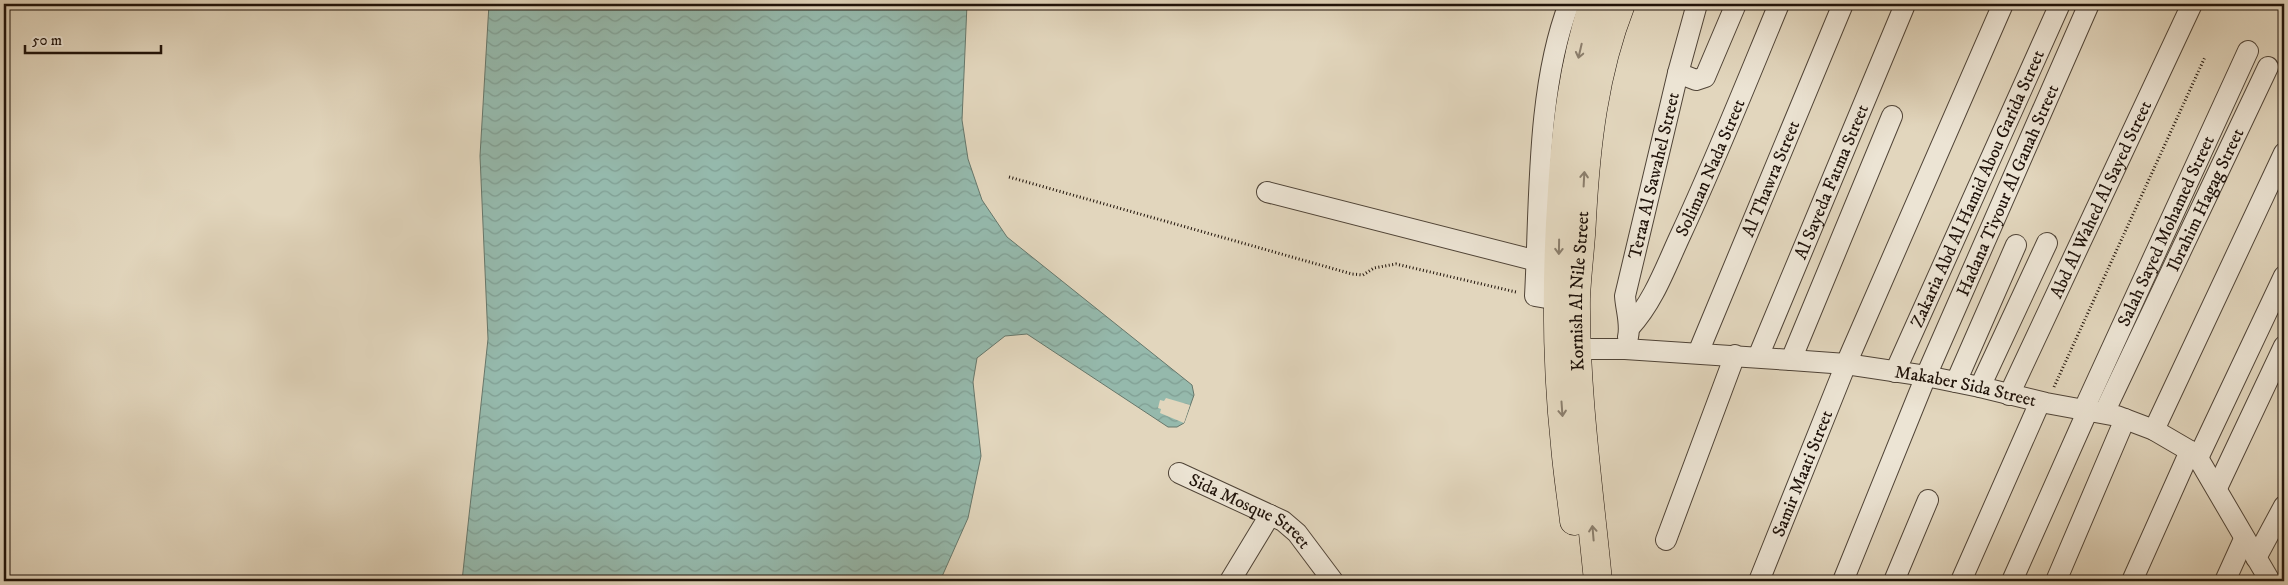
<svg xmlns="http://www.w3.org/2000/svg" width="2288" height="585" font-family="'IM FELL DW Pica',serif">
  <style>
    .water { fill: url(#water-waves); stroke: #66776b }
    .pier { fill: #e2d6bd }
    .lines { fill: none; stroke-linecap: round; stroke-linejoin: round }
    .minor-casing { stroke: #504437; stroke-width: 22 }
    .primary-casing { stroke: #20130a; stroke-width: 29 }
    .path { stroke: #20130a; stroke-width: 3; stroke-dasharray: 1 2.5; stroke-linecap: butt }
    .minor { stroke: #ece4d4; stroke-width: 20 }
    .primary { stroke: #e2d6bd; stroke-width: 28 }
    .oneway { stroke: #8b7e6c }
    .labels { text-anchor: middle; stroke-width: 4; stroke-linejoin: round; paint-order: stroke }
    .street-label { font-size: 18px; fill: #20130a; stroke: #ece4d4 }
  </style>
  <defs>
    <pattern id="water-waves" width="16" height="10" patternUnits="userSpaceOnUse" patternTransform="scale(1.25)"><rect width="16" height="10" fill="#95b9ac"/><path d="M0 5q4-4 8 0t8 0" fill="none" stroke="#809e93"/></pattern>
  </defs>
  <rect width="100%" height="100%" fill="#e2d6bd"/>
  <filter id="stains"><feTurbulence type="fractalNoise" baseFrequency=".004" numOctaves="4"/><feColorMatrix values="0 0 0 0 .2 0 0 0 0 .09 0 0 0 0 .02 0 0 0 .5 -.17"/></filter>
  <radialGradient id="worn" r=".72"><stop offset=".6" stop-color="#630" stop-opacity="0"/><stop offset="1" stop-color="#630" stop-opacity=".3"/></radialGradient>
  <path class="water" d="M489,4h478l-5,116 6,39 14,41 25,37 185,148 2,10 -10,28 -7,4h-9l-141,-93 -22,2 -28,22 -4,24 8,74 -13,62 -28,63h-478l26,-242 -8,-183z"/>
  <path class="pier" d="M1166,398l24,7 -6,18 -24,-10 1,-4 -3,-1 2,-8 4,1z"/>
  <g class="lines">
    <defs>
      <g id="minor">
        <path d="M1678,73l18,7 9,-3 31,-73"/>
        <path d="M1267,192l270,69"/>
        <path d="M1558,300l-23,-4c5,-90 1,-207 34,-292"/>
        <path id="s1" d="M1630,327c24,-26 36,-61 51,-93 35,-75 66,-153 98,-230"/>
        <path id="s2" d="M1628,337c3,-13 -2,-27 -3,-41l53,-223 19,-69"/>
        <path id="s3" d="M1578,349h47l166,11 55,4 80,12 54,11 66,16 71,13 37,14 36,21 8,7 72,123"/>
        <path id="s4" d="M1698,353l145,-349"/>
        <path id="s5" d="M1758,357l146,-350"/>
        <path d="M1791,360l101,-244"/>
        <path id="s6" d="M1895,372l165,-368"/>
        <path d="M1956,382l60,-137"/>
        <path d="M1980,387l67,-144"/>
        <path id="s7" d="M2009,395l183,-391"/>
        <path id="s8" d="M2084,409l164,-358"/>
        <path id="s9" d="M2104,413l164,-346"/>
        <path d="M2154,430l130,-277"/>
        <path d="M2198,458l86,-182"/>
        <path id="s10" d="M1179,473l104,48 14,12 36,48"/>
        <path d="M2217,488l67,-142"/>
        <path d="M1666,540l69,-185"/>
        <path d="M2256,558l28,-52"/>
        <path d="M1230,581l40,-66"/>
        <path id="s11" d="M1759,581l87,-217 157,-360"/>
        <path id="s12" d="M1843,581l83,-205 163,-372"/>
        <path d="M1894,581l34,-81"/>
        <path d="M1961,581l79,-179"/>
        <path d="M2012,581l76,-171"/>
        <path d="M2056,581l69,-162"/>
        <path d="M2132,581l58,-130"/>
        <path d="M2225,581l19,-42"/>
      </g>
      <g id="primary">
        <path d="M1574,521c-3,-26 -7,-51 -9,-76 -9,-84 -9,-170 -3,-254 4,-66 11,-124 31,-187"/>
        <path id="s13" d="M1598,581c-9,-93 -23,-189 -22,-283 1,-26 5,-53 6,-79 4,-74 12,-146 39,-215"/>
      </g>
    </defs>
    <use href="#minor" class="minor-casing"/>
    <use href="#primary" class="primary-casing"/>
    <g class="path">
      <path d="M1009,177l343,97 11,1 11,-7 22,-4 120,28"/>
      <path d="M2054,387l151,-330"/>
    </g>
    <use href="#minor" class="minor"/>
    <use href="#primary" class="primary"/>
  </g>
  <defs><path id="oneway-shaft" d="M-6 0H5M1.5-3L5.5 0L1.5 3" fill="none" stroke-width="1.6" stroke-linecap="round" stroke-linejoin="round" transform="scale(1.25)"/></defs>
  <g class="oneway">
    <use href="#oneway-shaft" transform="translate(1580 51) rotate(103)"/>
    <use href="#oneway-shaft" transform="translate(1584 179) rotate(-87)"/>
    <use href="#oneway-shaft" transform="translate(1559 247) rotate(91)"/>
    <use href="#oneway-shaft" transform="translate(1562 409) rotate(86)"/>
    <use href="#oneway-shaft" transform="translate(1593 533) rotate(-95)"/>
  </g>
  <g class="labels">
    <g class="street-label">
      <text dy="6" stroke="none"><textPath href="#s1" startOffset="179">Soliman Nada Street</textPath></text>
      <text dy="6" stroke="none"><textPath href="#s2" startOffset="165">Teraa Al Sawahel Street</textPath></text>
      <text dy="6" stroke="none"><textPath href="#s4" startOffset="189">Al Thawra Street</textPath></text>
      <text dy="6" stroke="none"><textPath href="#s5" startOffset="190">Al Sayeda Fatma Street</textPath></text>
      <text dy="6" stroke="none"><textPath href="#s6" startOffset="201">Zakaria Abd Al Hamid Abou Garida Street</textPath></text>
      <text dy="6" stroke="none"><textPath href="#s12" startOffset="424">Hadana Tiyour Al Ganah Street</textPath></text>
      <text dy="6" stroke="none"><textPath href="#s7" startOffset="216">Abd Al Wahed Al Sayed Street</textPath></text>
      <text dy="6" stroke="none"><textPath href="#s9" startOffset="236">Ibrahim Hagag Street</textPath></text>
      <text dy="6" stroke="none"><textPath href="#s8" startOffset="196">Salah Sayed Mohamed Street</textPath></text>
      <text dy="6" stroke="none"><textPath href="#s13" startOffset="291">Kornish Al Nile Street</textPath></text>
      <text dy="6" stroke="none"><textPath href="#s3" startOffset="390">Makaber Sida Street</textPath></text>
      <text dy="6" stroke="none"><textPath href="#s11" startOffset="116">Samir Maati Street</textPath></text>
      <text dy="6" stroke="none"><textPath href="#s10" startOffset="81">Sida Mosque Street</textPath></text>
    </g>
  </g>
  <rect width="2288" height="585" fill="none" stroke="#e2d6bd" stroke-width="20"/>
  <rect x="5" y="5" width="2278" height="575" fill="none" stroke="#20130a" stroke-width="2.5"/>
  <rect x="10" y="10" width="2268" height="565" fill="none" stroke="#20130a"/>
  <path d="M25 45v8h136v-8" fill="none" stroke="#20130a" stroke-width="2.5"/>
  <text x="32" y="45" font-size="15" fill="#20130a" stroke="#ece4d4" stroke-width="4" paint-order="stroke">50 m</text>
  <rect width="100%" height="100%" filter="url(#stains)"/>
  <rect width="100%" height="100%" fill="url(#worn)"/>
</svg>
